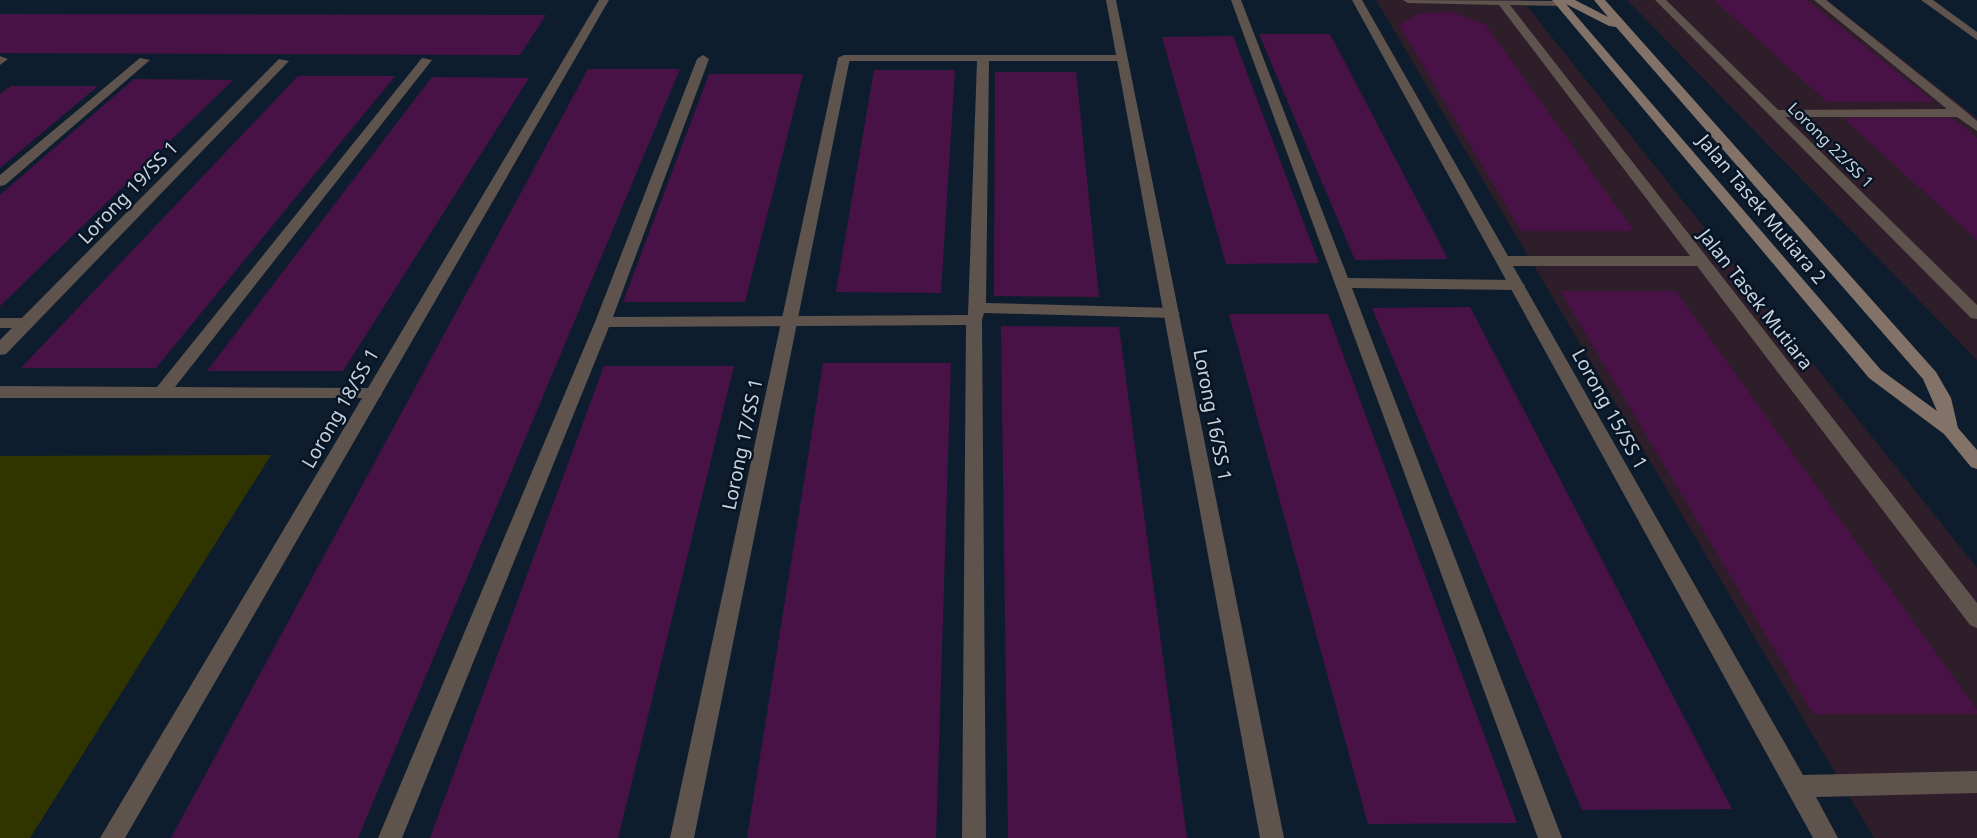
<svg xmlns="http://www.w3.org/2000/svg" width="1977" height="838" font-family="'Noto Sans',sans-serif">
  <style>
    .commercial { fill: #2d1e29 }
    .green { fill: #303500 }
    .building { fill: #491247 }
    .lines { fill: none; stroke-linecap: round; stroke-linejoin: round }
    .lane { fill: #5e534d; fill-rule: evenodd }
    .street { fill: #5e534d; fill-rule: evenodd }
    .secondary { fill: #837268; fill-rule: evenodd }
    .labels { text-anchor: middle; stroke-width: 5; stroke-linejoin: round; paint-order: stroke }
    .far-street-label { font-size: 16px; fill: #c9d3de; stroke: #061424 }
    .street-label { font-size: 19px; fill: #c9d3de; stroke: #061424 }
  </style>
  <rect width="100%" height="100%" fill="#0e1d2e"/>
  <g class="commercial">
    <path d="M1376,0h146l455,568v270h-103z"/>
    <path d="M1627,0h200l150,118v242z"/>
  </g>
  <path class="green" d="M271,455l-241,383h-30v-382z"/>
  <g class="building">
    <path d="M1714,0h93l127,102h-107z"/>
    <path d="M1451,12l34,12 149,207h-113l-122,-206 21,-12z"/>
    <path d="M0,14l546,1 -26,40 -520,-2z"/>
    <path d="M1259,34h71l118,225 -93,1z"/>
    <path d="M1233,36l86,227 -93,1 -64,-227z"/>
    <path d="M588,69h92l-322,769h-187z"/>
    <path d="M874,70h81l-14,223 -105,-1z"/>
    <path d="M995,72h81l23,225 -105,-1z"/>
    <path d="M709,74h94l-58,228h-122z"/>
    <path d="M298,76h97l-239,292h-135z"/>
    <path d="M432,77l97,1 -186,293h-136z"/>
    <path d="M134,79l99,1 -233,226v-111z"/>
    <path d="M11,86h87l-98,82v-74z"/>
    <path d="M1843,118h109l25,20v102z"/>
    <path d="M1560,291h116l301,419v4h-164z"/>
    <path d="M1470,307l262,502 -150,1 -210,-502z"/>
    <path d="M1229,314h99l189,509 -149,1z"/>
    <path d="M1001,326l118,1 68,511h-179z"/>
    <path d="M823,363h128l-15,475h-189z"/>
    <path d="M604,366h130l-116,472h-188z"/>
  </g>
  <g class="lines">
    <g class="lane">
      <path d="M1231,0h10l107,278 169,2 8,5 -8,5 -165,-2 210,550h-24z"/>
      <path d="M1814,0h12l138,110 13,11v10l-20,-14h-186l-2,-3 6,-4 172,-1z"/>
      <path d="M703,55l6,4 -96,258 355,-2 9,-254h-133l-6,-3 6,-3h278l6,3 -6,3h-133l-3,242 186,5 8,5 -8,5 -188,-5 -2,7 4,518h-24l4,-513 -357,2 -207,511h-24l217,-516 102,-263z"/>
      <path d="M140,58l10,2 -145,125 -5,1v-11z"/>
      <path d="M422,58l10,2 -257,327 198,1 6,2 3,4 -3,4h-379v-12l157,1z"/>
      <path d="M0,318h27l8,5 -8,5h-27z"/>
    </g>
    <g class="street">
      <path d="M599,0h10l-484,838h-25z"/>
      <path d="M1106,0h10l168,838h-24z"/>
      <path d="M1352,0h10l146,256h182l-191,-251 -91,-2 -5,-3 161,1 1,2 -5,3 -50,-1 467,598v25l-7,-3 -273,-359h-184l290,509 174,-4v22l-161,4 22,41h-25z"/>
      <path d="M1655,0h11l311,305v14l-6,-1z"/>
      <path d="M1921,0h12l44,32v8z"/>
      <path d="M844,55l6,3 -156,780h-24l168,-780z"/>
      <path d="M0,56l8,3 -8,6z"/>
      <path d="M279,59l10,2 -283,293 -6,1v-15z"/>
    </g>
    <path class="secondary" d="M1552,0h23l33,17 -14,-17h11l331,372 15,26 7,30 19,22v19l-6,-2 -27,-33 -75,-56zM1566,4l43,22 7,1 307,352 14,32 -56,-41z"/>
  </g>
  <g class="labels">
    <g class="far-street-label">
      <text transform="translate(1831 145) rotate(45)" y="6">Lorong 22/SS 1</text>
    </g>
    <g class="street-label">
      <text transform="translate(128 192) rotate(-46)" y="7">Lorong 19/SS 1</text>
      <text transform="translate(1762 209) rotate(50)" y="7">Jalan Tasek Mutiara 2</text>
      <text transform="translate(1756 299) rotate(52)" y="7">Jalan Tasek Mutiara</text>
      <text transform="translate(340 408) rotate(-60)" y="7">Lorong 18/SS 1</text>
      <text transform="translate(1610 409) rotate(61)" y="7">Lorong 15/SS 1</text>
      <text transform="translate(1213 415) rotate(79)" y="7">Lorong 16/SS 1</text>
      <text transform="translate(742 444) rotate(-78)" y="7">Lorong 17/SS 1</text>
    </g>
  </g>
</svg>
